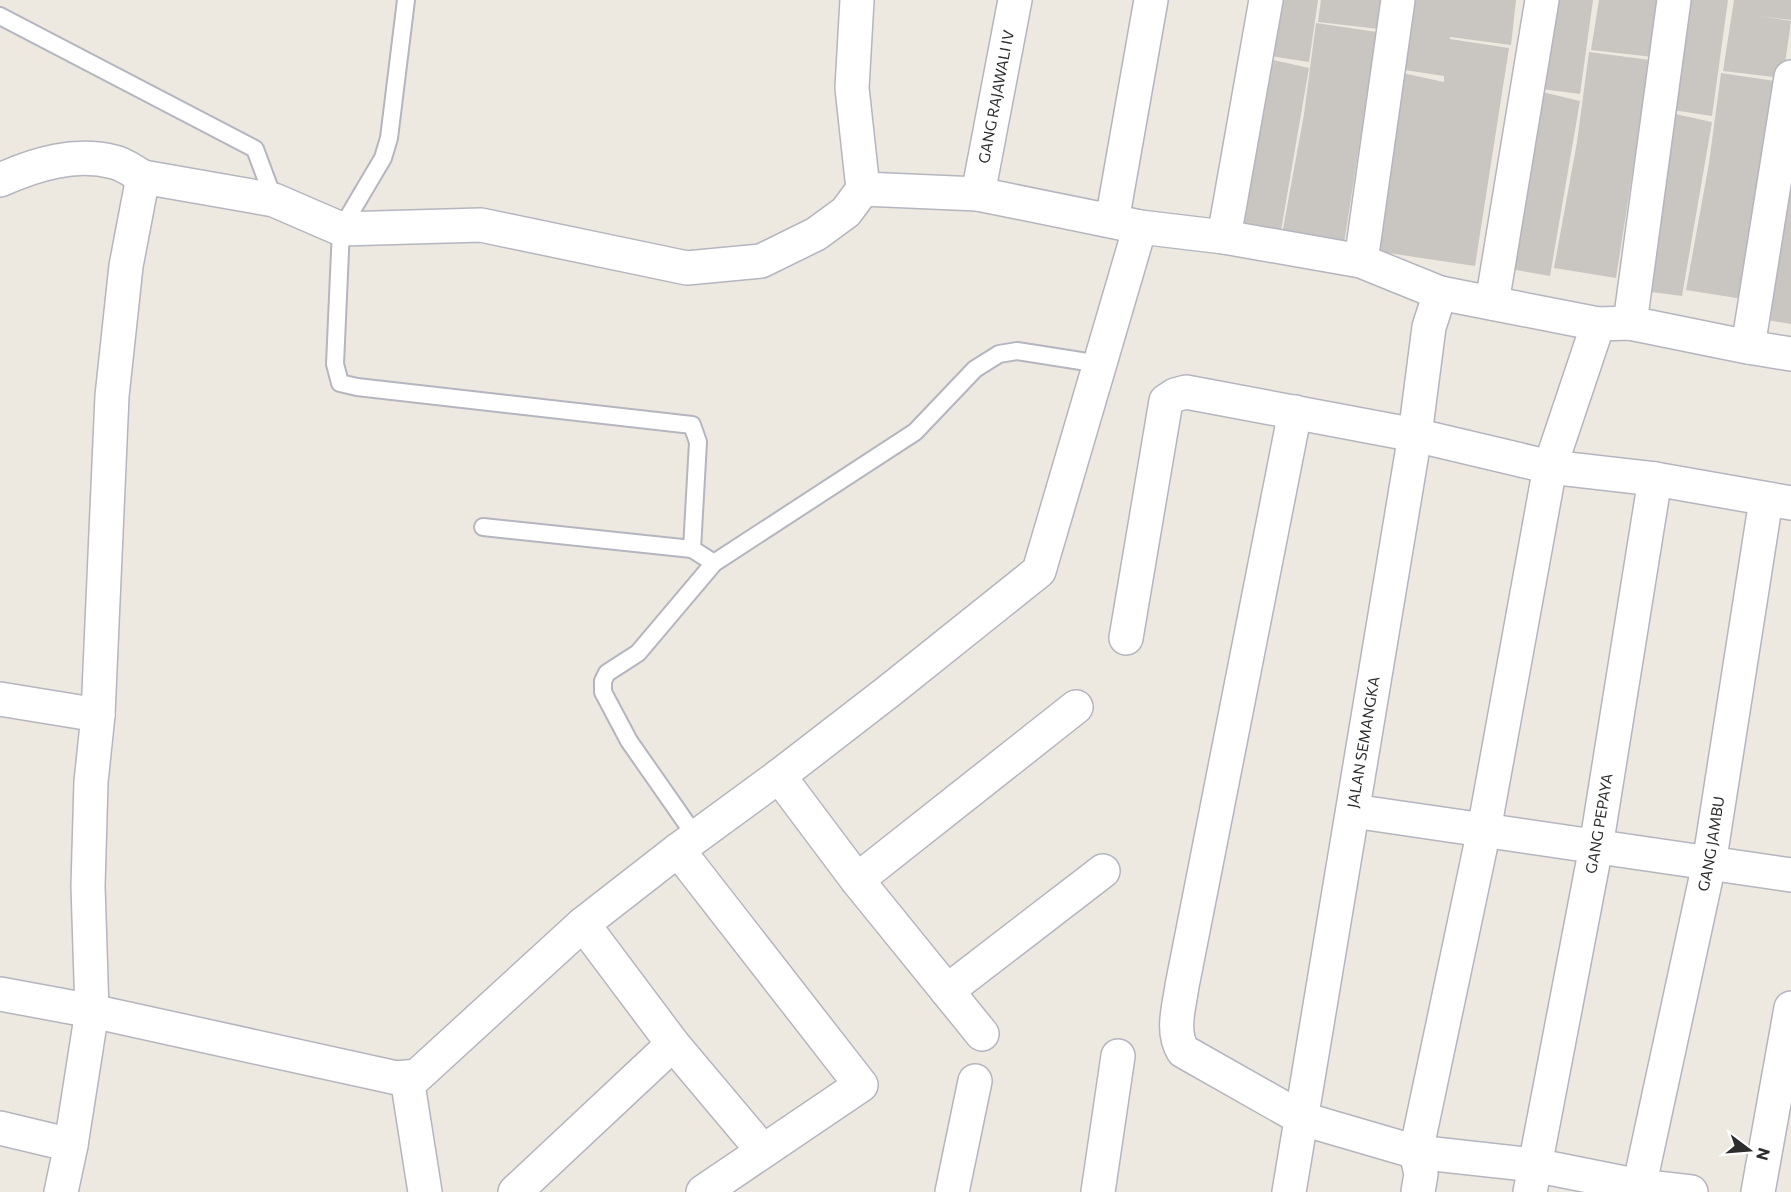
<svg xmlns="http://www.w3.org/2000/svg" width="1791" height="1192" font-family="Commissioner,sans-serif">
  <style>
    .building { fill: #c9c5c0 }
    .lines { fill: none; stroke-linecap: round; stroke-linejoin: round }
    .lane-casing { stroke: #b4b5bf; stroke-width: 20 }
    .street-casing { stroke: #b4b5bf; stroke-width: 36 }
    .lane { stroke: #fff; stroke-width: 16 }
    .street { stroke: #fff; stroke-width: 33 }
    .labels { text-anchor: middle; stroke-width: 5; stroke-linejoin: round; paint-order: stroke }
    .street-label { font-size: 15px; fill: #2d2d2d; stroke: #fff }
  </style>
  <rect width="100%" height="100%" fill="#ede9e1"/>
  <g class="building">
    <path d="M1271,0h47l-9,62 -46,-7z"/>
    <path d="M1321,0h62l-4,29 -61,-7z"/>
    <path d="M1408,0h108l-5,45 -61,-8v2l59,9 -34,218 -107,-16 30,-178 46,10v-6l-46,-7z"/>
    <path d="M1547,0h46l-13,94 -46,-6z"/>
    <path d="M1599,0h60l-6,57 -62,-7z"/>
    <path d="M1682,0h46l-16,116 -46,-7z"/>
    <path d="M1734,0h57v20l-32,-4 32,5 -8,57 -60,-7z"/>
    <path d="M1316,23l61,9 -34,218 -62,-10 23,-126z"/>
    <path d="M1589,52l61,8 -34,218 -62,-10 23,-126z"/>
    <path d="M1264,58l45,10 -30,174 -45,-7z"/>
    <path d="M1721,73l61,9 -33,218 -63,-10 23,-127z"/>
    <path d="M1534,90l46,11 -30,175 -45,-8z"/>
    <path d="M1666,112l46,10 -30,174 -46,-6z"/>
    <path d="M1791,145v179l-30,-5z"/>
  </g>
  <g class="lines">
    <defs>
      <g id="lane">
        <path d="M406,0l-17,138 -6,20 -42,71 -6,135 5,19 17,4 335,38 6,17 -6,107 22,14"/>
        <path d="M0,16l255,133 19,51"/>
        <path d="M483,527l209,22"/>
        <path d="M696,837l-67,-96 -26,-49v-11l4,-8 31,-20 76,-90 201,-131 60,-63 24,-15 18,-3 83,13"/>
      </g>
      <g id="street">
        <path d="M857,0l-5,88 11,101"/>
        <path d="M0,180c36,-16 75,-28 114,-18 10,2 20,10 29,15"/>
        <path id="s1" d="M978,194l37,-194"/>
        <path d="M1112,221l39,-221"/>
        <path d="M1224,237l42,-237"/>
        <path d="M1361,261l37,-261"/>
        <path d="M1492,303l50,-303"/>
        <path d="M1630,323l44,-323"/>
        <path d="M1748,347l43,-270"/>
        <path d="M1295,412l-113,574c-3,22 -11,45 1,65l120,68 113,33 118,13 105,21 52,6"/>
        <path d="M1126,638l40,-237 9,-6 11,-3 229,43 135,32 105,12 136,24"/>
        <path d="M0,699l98,16"/>
        <path d="M779,776l78,104 125,154"/>
        <path d="M1353,811l438,64"/>
        <path d="M678,850l183,235 -158,107"/>
        <path d="M857,880l219,-173"/>
        <path d="M583,924l90,120 90,107"/>
        <path d="M947,991l156,-120"/>
        <path d="M0,994l92,17 305,67 20,-2 166,-152 95,-74 101,-74 110,-85 150,-120 101,-344"/>
        <path d="M407,1078l18,114"/>
        <path d="M0,1128l71,17"/>
        <path d="M61,1192l10,-47 21,-134 -4,-125 3,-104 7,-67 14,-319 14,-130 17,-89 131,23 67,29 140,-4 206,43 74,-7 55,-27 30,-22 17,-23 115,5 162,33 84,10 137,24 79,32 158,31 32,-1 118,24 43,7"/>
        <path d="M515,1192l158,-148"/>
        <path d="M952,1192l23,-111"/>
        <path d="M1098,1192l20,-136"/>
        <path id="s2" d="M1289,1192l126,-757 14,-108 11,-34"/>
        <path d="M1418,1192l3,-18 -5,-22 68,-322 66,-363 48,-143"/>
        <path id="s3" d="M1530,1192l66,-345 59,-368"/>
        <path id="s4" d="M1638,1192l71,-328 57,-364"/>
        <path d="M1758,1192l33,-184"/>
      </g>
    </defs>
    <use href="#lane" class="lane-casing"/>
    <use href="#street" class="street-casing"/>
    <use href="#lane" class="lane"/>
    <use href="#street" class="street"/>
  </g>
  <g class="labels">
    <g class="street-label">
      <text dy="5" stroke="none"><textPath href="#s1" startOffset="99">GANG RAJAWALI IV</textPath></text>
      <text dy="5" stroke="none"><textPath href="#s2" startOffset="456">JALAN SEMANGKA</textPath></text>
      <text dy="5" stroke="none"><textPath href="#s3" startOffset="375">GANG PEPAYA</textPath></text>
      <text dy="5" stroke="none"><textPath href="#s4" startOffset="356">GANG JAMBU</textPath></text>
    </g>
  </g>
  <g transform="translate(1749 1150) rotate(106)" stroke="#ffffff" stroke-width="4.5" paint-order="stroke">
  <path d="M0-4.5L10 22L0 15L-10 22Z" fill="#2d2d2d"/>
  <text y="-9" font-size="16" font-weight="bold" text-anchor="middle" fill="#2d2d2d">N</text>
  </g>
</svg>
